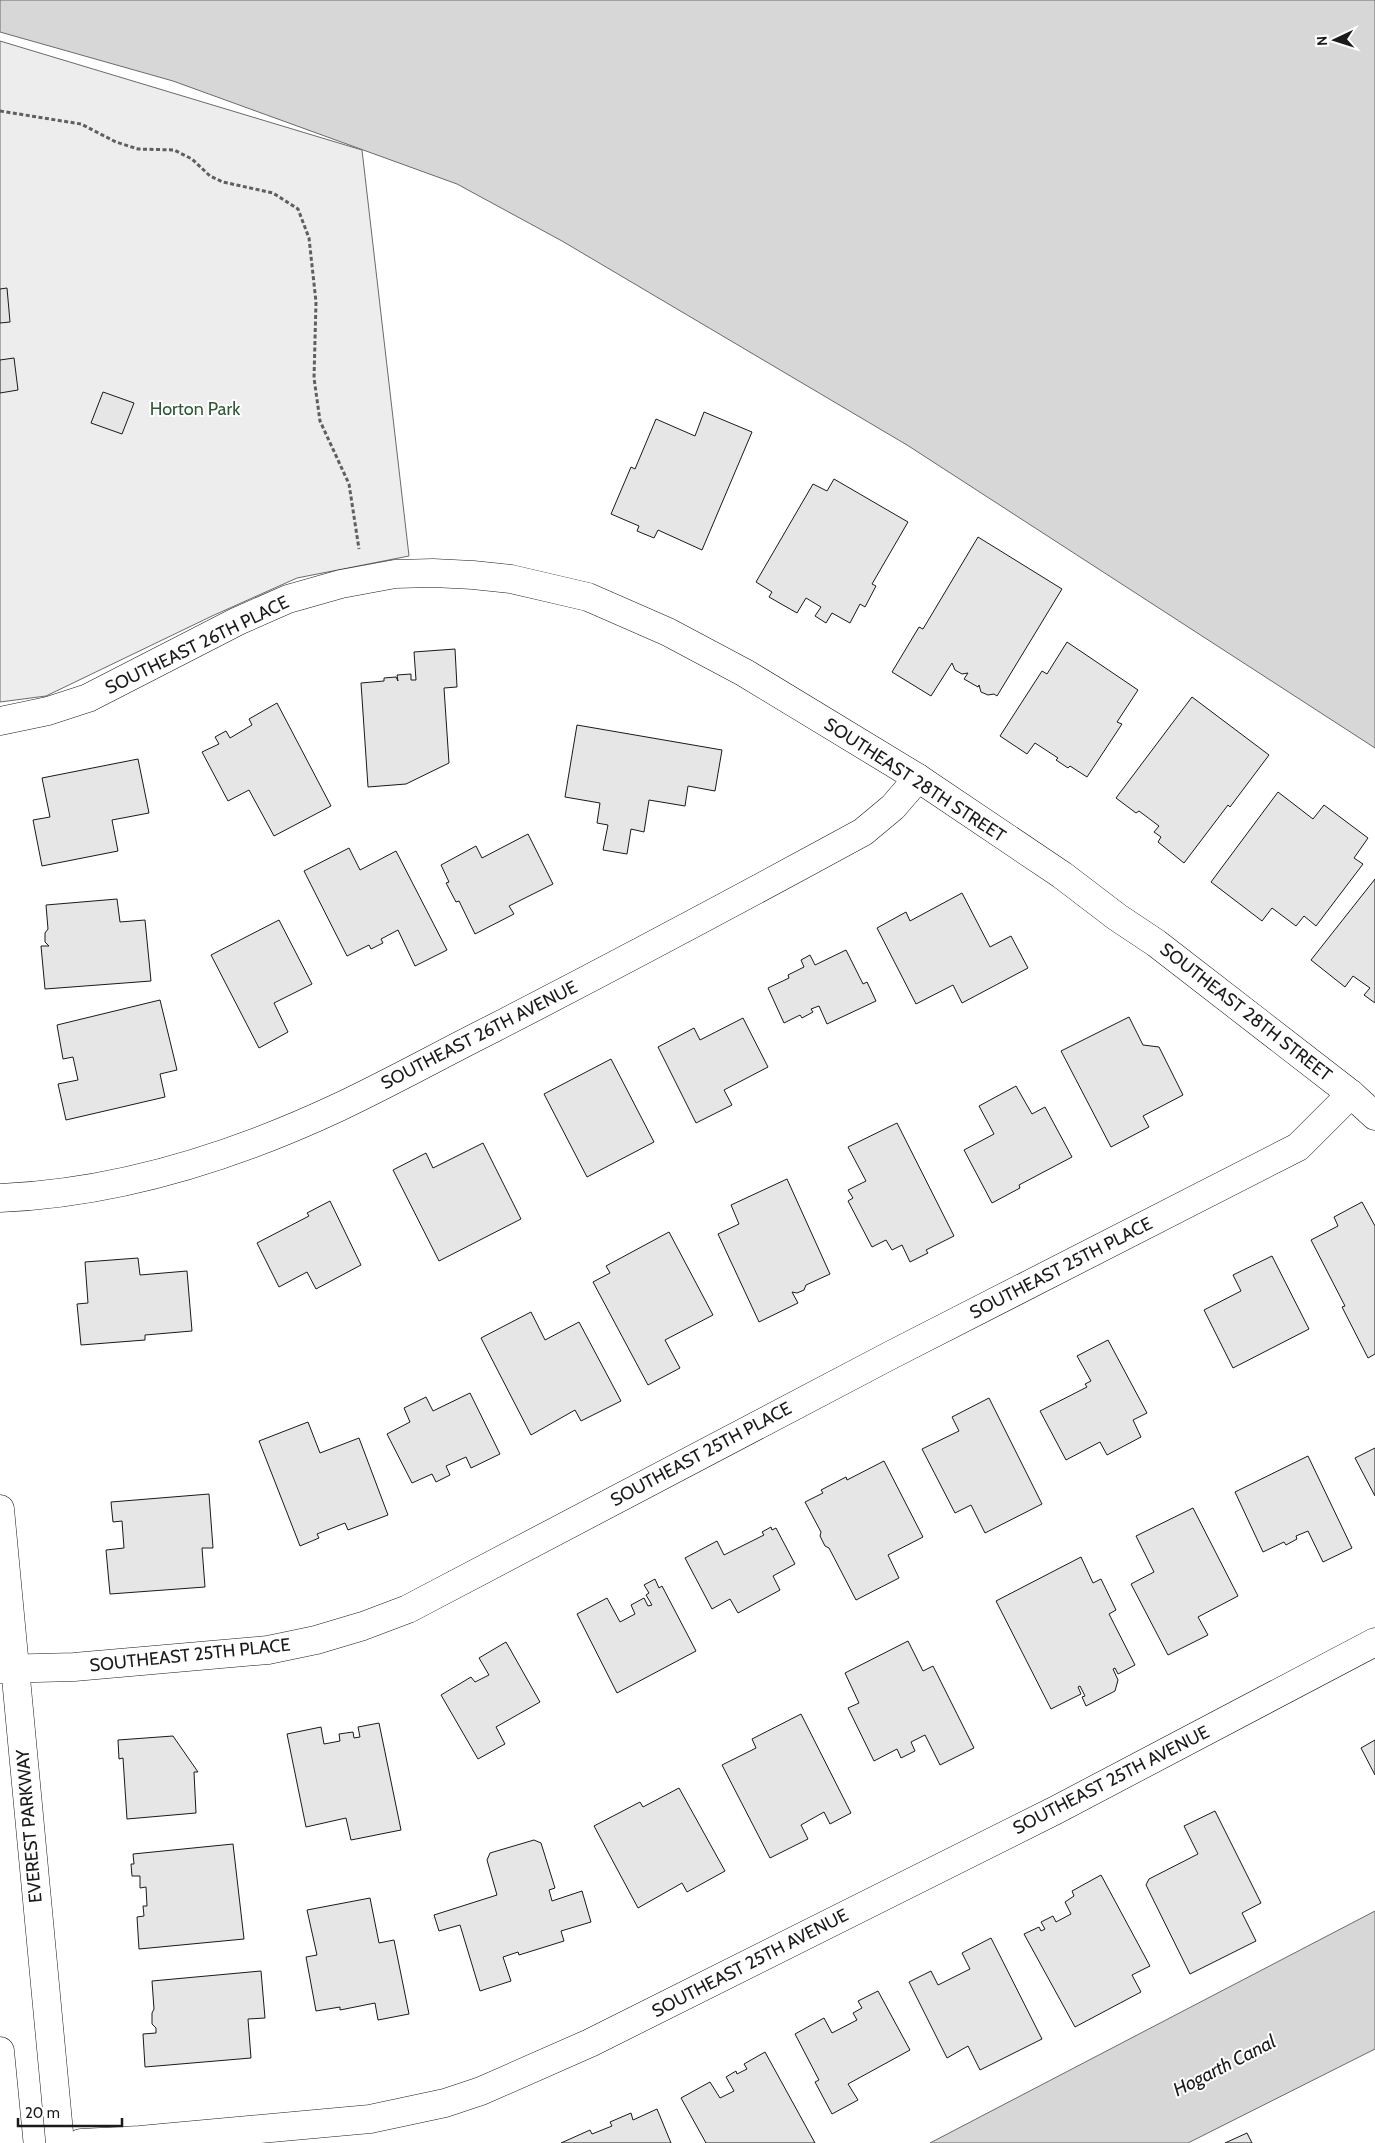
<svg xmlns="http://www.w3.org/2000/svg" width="1375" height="2143" font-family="Cabin,sans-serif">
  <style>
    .built { fill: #ededed; stroke: #6a6a6a }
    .water { fill: #d7d7d7; stroke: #6a6a6a }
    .building { fill: #e6e6e6; stroke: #1a1a1a }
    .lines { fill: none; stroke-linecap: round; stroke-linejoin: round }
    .minor-casing { stroke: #1a1a1a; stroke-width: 29 }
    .path { stroke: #5f5f5f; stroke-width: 3; stroke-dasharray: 4 2.5; stroke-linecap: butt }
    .minor { stroke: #fff; stroke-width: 28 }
    .labels { text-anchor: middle; stroke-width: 4; stroke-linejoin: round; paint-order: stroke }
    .park-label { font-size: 18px; fill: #2b5a34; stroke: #fff }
    .street-label { font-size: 18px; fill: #1a1a1a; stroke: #fff }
    .water-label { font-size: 19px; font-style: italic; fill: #1a1a1a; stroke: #fff }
  </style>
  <rect width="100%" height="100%" fill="#fff"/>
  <path class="built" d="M0,41l362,109 47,406 -112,22 -85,38 -166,80 -46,6z"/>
  <g class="water">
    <path d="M0,0h1375v748l-468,-303 -345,-204 -105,-57 -284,-103 -173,-49z"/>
    <path d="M1375,1911v138l-187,94h-258z"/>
  </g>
  <g class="building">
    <path d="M7,288l3,34 -10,1v-34z"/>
    <path d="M14,358l4,32 -18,3v-33z"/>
    <path d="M103,392l31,11 -12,31 -31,-11z"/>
    <path d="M704,412l48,20 -50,118 -44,-20 -4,8 -17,-7 2,-5 -28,-12 20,-47 4,2 21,-50 39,17z"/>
    <path d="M834,479l74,43 -36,62 4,2 -11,21 -5,-3 -10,19 -18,-10 -6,10 -11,-7 6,-9 -15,-9 -9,15 -28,-16 3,-5 -16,-10 57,-98 14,7z"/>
    <path d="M978,537l84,52 -65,107 -3,-2 -6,1 -7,-3 -2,-7 -1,2 -14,-8 4,-6 -6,1 -7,-4 -3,-7 -21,33 -39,-24 27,-45 4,2z"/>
    <path d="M1067,642l71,48 -21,32 5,2 -35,53 -17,-11 -2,2 -12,-8 2,-2 -23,-15 -8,11 -27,-18 42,-65 5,3z"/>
    <path d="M455,649l2,38 -13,1 5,75 -43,21 -38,3 -7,-104 23,-2v-3l12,-1 2,4 -1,-6 14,-1v6h5l-2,-28z"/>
    <path d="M1192,697l77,58 -39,52 -2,-2 -44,58 -26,-21 3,-5 -7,-5 5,-6 -20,-15 -3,2 -20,-15z"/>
    <path d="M277,703l54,103 -57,30 -25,-46 -21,11 -26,-49 17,-8 -4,-7 11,-6 4,7 22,-13 -3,-6z"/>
    <path d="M577,725l145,25 -7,41 -27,-5 -3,20 -36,-6 -5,32 -13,-3 -4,25 -24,-4 5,-25 -11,-2 3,-20 -35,-6z"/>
    <path d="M138,759l11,54 -37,7 6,31 -76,15 -9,-46 17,-3 -8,-39z"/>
    <path d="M1278,792l35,27 11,-14 44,33 -14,20 9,6 -47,62 -12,-10 -8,10 -24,-18 -10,13 -51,-39z"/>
    <path d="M528,834l25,50 -44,22 5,8 -39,20 -16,-33 -3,1 -10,-19 3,-1 -8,-17 35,-19 6,12z"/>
    <path d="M349,848l11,22 36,-19 51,99 -32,16 -17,-36 -17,9 2,4 -12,6 -2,-4 -22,11 -43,-85z"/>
    <path d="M1375,879v124l-11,-8 6,-7 -17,-12 -8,11 -34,-27z"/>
    <path d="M962,893l28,54 21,-11 17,32 -66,35 -9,-18 -37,19 -39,-76 29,-16 4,9z"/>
    <path d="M117,899l3,23 25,-2 6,61 -106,8 -4,-43h8l-4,-4v-9l3,-4 -2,-24z"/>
    <path d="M279,920l33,64 -38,19 14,29 -29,16 -48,-93z"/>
    <path d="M846,950l17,34 4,-2 9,19 -49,23 -8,-18 -8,3 2,3 -11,6 -2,-3 -16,8 -16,-35 21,-10 -1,-3 16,-8 -3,-7 9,-5 5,10z"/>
    <path d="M160,1000l17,70 -17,4 5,23 -99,23 -8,-36 20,-4 -5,-23 -10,2 -6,-34z"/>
    <path d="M1129,1017l14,28 16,2 24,48 -40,21 6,11 -38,20 -50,-96z"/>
    <path d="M743,1018l25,49 -44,23 8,15 -36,18 -38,-76 36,-19 6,12z"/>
    <path d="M611,1059l43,83 -67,35 -43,-83z"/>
    <path d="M1016,1086l16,28 13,-7 27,50 -53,28 1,3 -28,15 -28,-53 30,-16 -15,-28z"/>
    <path d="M897,1123l57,113 -28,14 2,3 -18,9 -8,-17 -10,5 -6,-10 -14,7 -24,-46 5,-3 -5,-8 18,-9 -18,-34z"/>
    <path d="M483,1143l38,76 -82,42 -46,-91 33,-17 7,15z"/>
    <path d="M787,1179l43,95 -24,11 -2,5 -7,3 -5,-1 6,11 -39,19 -41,-88 21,-10 -8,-19z"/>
    <path d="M330,1201l31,64 -45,24 -9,-17 -28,15 -22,-44 52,-27 -2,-3z"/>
    <path d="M1362,1202l13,24v128l-7,4 -26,-51 3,-1 -34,-66 27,-14 -4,-9z"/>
    <path d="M669,1232l44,83 -48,25 15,28 -32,17 -55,-103 17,-9 -4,-7z"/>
    <path d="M1272,1256l37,73 -76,39 -29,-58 37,-19 -8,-16z"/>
    <path d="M138,1258l2,17 47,-4 5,60 -47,4v5l-64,5 -4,-41 11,-1 -3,-41z"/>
    <path d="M531,1312l14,28 34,-18 42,79 -40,20 -6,-11 -44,25 -50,-97z"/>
    <path d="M1108,1340l39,73 -14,7 8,17 -34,18 -7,-13 -34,18 -26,-49 47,-24 -2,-3 6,-3 -14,-25z"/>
    <path d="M470,1393l30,61 -29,14 -5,-11 -20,9 4,9 -14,7 -4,-8 -20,9 -25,-49 23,-12 -6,-14 22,-11 7,14z"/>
    <path d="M989,1398l53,106 -57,29 -14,-28 -16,8 -33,-64 37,-18 -7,-14z"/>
    <path d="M308,1422l12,31 39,-15 29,77 -40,15 -3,-7 -28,11 2,4 -19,8 -41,-105z"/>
    <path d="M1375,1448v48l-20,-38z"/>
    <path d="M1308,1456l44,92 -29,14 -15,-31 -12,5 1,3 -11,6 -2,-3 -21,10 -28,-60z"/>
    <path d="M884,1461l39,76 -35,18 11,23 -43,22 -27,-52 -4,-2 -5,-10 1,-4 -16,-30 18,-9 -2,-3 25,-13 1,3z"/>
    <path d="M209,1494l4,54h-11l3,39 -95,7 -4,-44 18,-2 -2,-27 -9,1 -2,-20z"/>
    <path d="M1193,1508l45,88 -40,21 10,18 -40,20 -37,-71 23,-12 -18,-36z"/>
    <path d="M771,1527l1,3 4,-2 19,36 -22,12 7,14 -42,23 -8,-14 -18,10 -27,-51 32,-17 7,14 40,-20 -2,-3z"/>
    <path d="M1081,1557l12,26 8,-4 15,31 -7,4 26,51 -17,9 -3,-6 -2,1 5,11 -3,11 -29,15 -4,-9 3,-1 -5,-10 -2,1 3,7 -30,15 -55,-108z"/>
    <path d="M655,1579l4,9 3,-2 34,65 -79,42 -40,-79 30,-16 13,24 15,-8 -4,-9 13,-7 4,8 4,-1 -6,-10 3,-2 -5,-8z"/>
    <path d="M908,1641l15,30 10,-5 41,82 -34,17 -15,-30 -14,7 4,9 -14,7 -4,-9 -23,12 -26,-53 11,-5 -14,-30z"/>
    <path d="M506,1642l34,60 -44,25 9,17 -27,15 -37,-64 30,-18 4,5 14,-7 -10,-17z"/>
    <path d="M801,1714l50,99 -21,11 -6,-12 -23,13 7,14 -38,19 -48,-93 34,-17 -4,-9z"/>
    <path d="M379,1723l22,107 -50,10 -5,-22 -40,9 -19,-93 34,-7 3,17 16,-3 -1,-7 14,-2 1,6 6,-1 -2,-10z"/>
    <path d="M173,1736l25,36h-4l2,41 -69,6 -4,-61 -4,1 -1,-19z"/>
    <path d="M1375,1740v35l-14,-27z"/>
    <path d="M679,1788l46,83 -38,21 -5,-9 -44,25 -44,-82 46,-24 3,5z"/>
    <path d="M1215,1811l46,92 -19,10 14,28 -66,33 -44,-89 3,-6 49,-25 -14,-28z"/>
    <path d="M534,1840l7,3 14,45 -6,2 3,11 30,-10 9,31 -30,9 3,10 -45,14 -1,-3 -15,5 8,24 -31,10 -20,-66 -21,6 -5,-16 63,-20 -10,-35 3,-7z"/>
    <path d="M233,1844l11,95 -105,10 -2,-32 7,-1 -1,-10h4l-1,-19 -6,1v-12h-8l-1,-12h3l-1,-10z"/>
    <path d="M1101,1875l49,91 -18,9 9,17 -66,35 -51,-93 15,-7 2,4 4,-2 -4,-7 12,-6 3,6 15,-8 -6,-12 9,-6 -2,-5z"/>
    <path d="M370,1898l9,45 15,-3 15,74 -31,6 -3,-17 -35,7v-3l-24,4 -10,-54 11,-2 -10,-45z"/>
    <path d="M991,1938l51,101 -62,31 -12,-24 -21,12 -38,-76 22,-11 7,14 32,-16 -8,-16z"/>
    <path d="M261,1971l4,47 -17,1 3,39 -106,9 -2,-33 13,-1v-5l-4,-4v-11l2,-4 -2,-28z"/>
    <path d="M878,1991l32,59 -62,34 10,16 -26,14 -17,-32 4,-2 -24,-46 29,-16 8,15 25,-13 -4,-7 9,-5 -4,-7z"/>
    <path d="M765,2052l50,91h-109l-25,-45 29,-16 10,16 14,-7 -8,-14 10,-6 1,3 10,-5 -3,-5z"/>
    <path d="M657,2109l14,34h-110l29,-13 2,4 20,-8 -2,-4 21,-9 2,7z"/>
    <path d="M1247,2133l5,10h-27z"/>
  </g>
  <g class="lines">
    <defs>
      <g id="minor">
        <path d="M0,721l48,-10 40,-13 150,-77 50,-22 53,-15 54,-10 38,-1 40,2 38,4 77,18 80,35 77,41 173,105 144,97 55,42 39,26 195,151 24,22"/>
        <path d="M0,1198c117,-5 232,-41 337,-90 53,-25 105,-54 157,-80 124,-64 246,-129 369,-196l30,-25 25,-29"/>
        <path d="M0,1509l60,634"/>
        <path d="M0,1669l74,-2 194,-17 48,-10 47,-14 45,-17 483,-254 407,-208 53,-53"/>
        <path d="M0,2051l9,92"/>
        <path d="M81,2143l59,-3 230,-21 75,-16 36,-12 109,-48 466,-233 319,-168"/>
      </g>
    </defs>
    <use href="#minor" class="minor-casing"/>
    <path class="path" d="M0,111l81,13 35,18 22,7 36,1 18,9 18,17 13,6 50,11 25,16 11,29 7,64 -2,76 6,43 29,63 10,65"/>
    <use href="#minor" class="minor"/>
  </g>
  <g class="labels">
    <g class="park-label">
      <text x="195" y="415">Horton Park</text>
    </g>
    <g class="street-label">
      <text transform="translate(197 645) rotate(-26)" y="6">SOUTHEAST 26TH PLACE</text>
      <text transform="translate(915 780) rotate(33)" y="6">SOUTHEAST 28TH STREET</text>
      <text transform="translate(1246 1012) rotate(38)" y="6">SOUTHEAST 28TH STREET</text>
      <text transform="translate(479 1035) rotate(-27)" y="6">SOUTHEAST 26TH AVENUE</text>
      <text transform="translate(1061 1268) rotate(-27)" y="6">SOUTHEAST 25TH PLACE</text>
      <text transform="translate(701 1454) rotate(-28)" y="6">SOUTHEAST 25TH PLACE</text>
      <text transform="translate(190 1655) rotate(-6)" y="6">SOUTHEAST 25TH PLACE</text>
      <text transform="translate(1111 1780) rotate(-27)" y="6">SOUTHEAST 25TH AVENUE</text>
      <text transform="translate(29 1826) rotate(-95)" y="6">EVEREST PARKWAY</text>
      <text transform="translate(750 1963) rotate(-27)" y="6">SOUTHEAST 25TH AVENUE</text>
    </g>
    <g class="water-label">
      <text transform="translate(1224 2065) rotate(-27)" y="7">Hogarth Canal</text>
    </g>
  </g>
  <g transform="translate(1335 40) rotate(266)" stroke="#ffffff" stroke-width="4" paint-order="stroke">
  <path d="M0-4L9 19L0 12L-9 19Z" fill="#1a1a1a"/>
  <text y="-8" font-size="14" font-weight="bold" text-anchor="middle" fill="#1a1a1a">N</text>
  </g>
  <path d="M18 2118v8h104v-8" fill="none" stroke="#1a1a1a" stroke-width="2.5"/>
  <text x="25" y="2118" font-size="15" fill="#1a1a1a" stroke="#ffffff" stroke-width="4" paint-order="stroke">20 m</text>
</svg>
